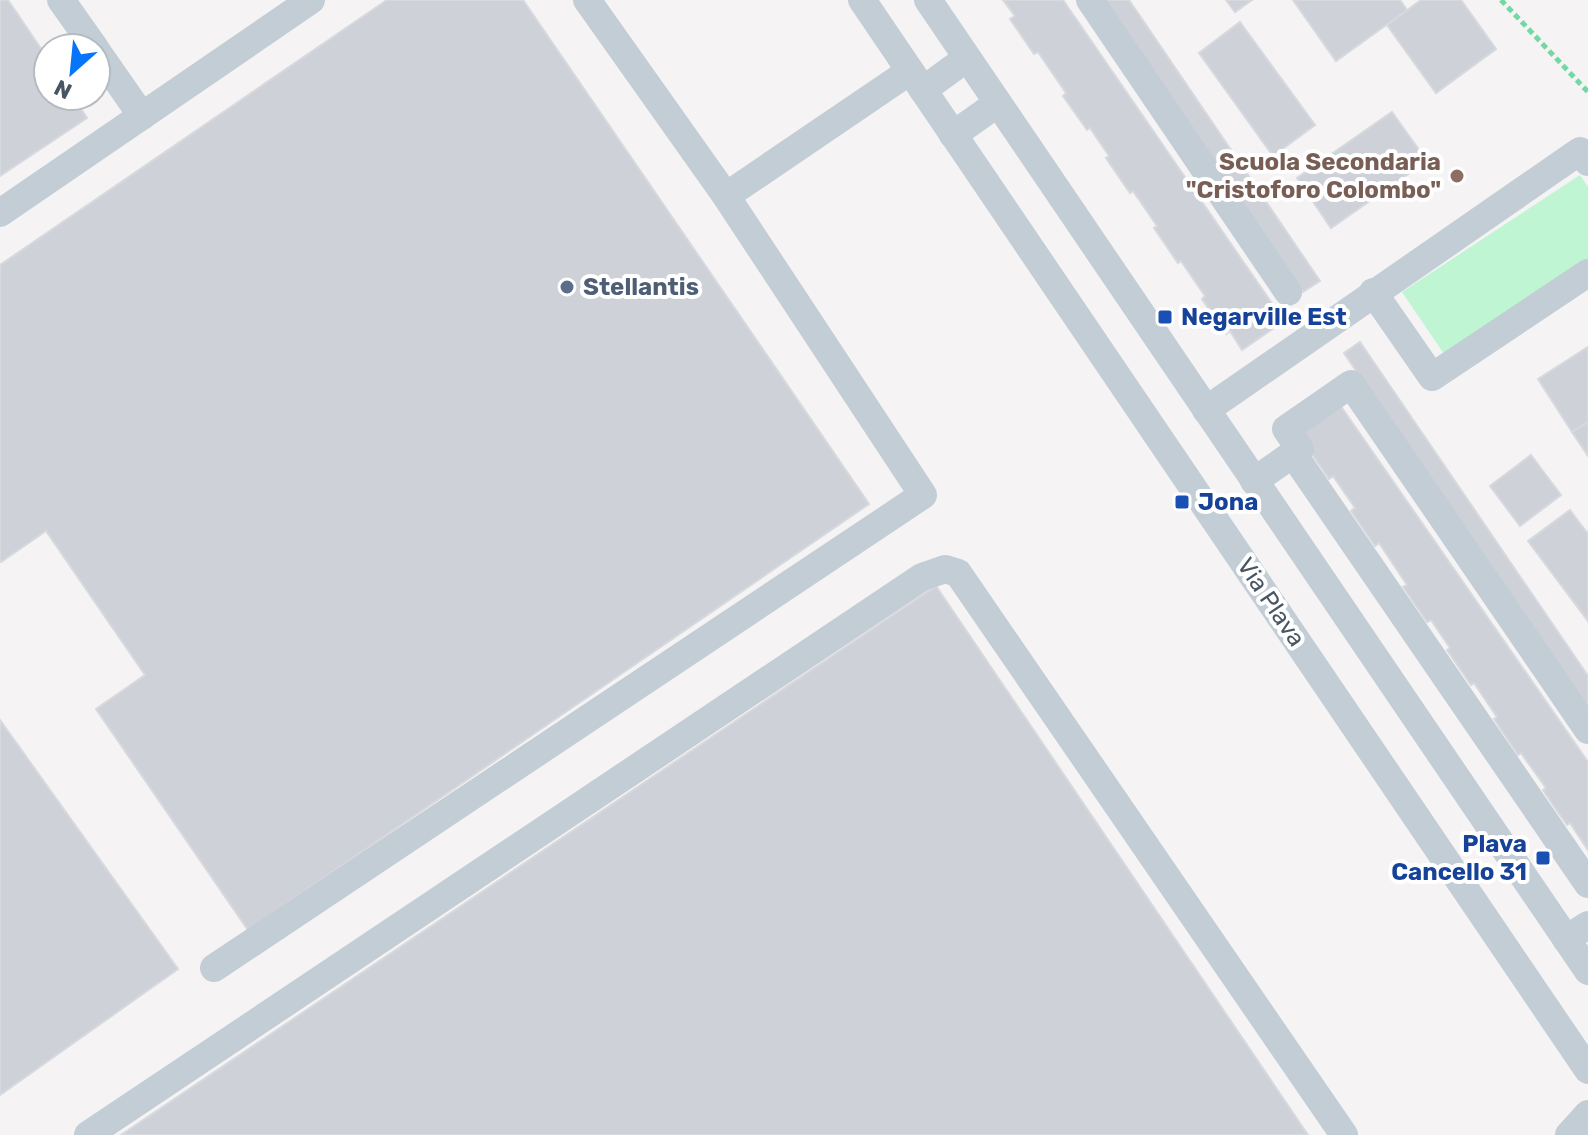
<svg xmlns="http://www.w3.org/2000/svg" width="1588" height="1135" font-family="Rubik,sans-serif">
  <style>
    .green { fill: #bff5d3 }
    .building { fill: #ced2d8; stroke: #d6d9de; stroke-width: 2 }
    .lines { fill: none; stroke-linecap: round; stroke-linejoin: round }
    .path { stroke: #72d8a4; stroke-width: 5; stroke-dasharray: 6 4; stroke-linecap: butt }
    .minor { stroke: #c2cdd5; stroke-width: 28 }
    .education-dot { fill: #8d6e63; stroke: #fff; stroke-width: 3 }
    .service-dot { fill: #5c6f8a; stroke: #fff; stroke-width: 3 }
    .transit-dot { fill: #1a4fb4; stroke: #fff; stroke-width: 3 }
    .labels { text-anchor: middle; stroke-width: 8; stroke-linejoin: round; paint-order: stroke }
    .education-label { font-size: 24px; font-weight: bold; fill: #785e54; stroke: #fff; text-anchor: end }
    .service-label { font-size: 24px; font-weight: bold; fill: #4e5e75; stroke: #fff; text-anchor: start }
    .transit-label { font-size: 24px; font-weight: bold; fill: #164399; stroke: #fff; text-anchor: start }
    .street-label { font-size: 24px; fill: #485663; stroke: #fff }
  </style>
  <rect width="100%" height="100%" fill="#f5f3f3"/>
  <path class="green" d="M1580,175l8,12v73l-144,94 -42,-62z"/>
  <g class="building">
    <path d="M0,0h8l40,59v37h25l14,22 -87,58z"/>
    <path d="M387,0h136l346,504 -621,426 -152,-221 49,-34 -99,-144 -45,31 -1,-1v-296z"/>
    <path d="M1003,0h60l221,321 -42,29 -12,-19 -4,3 -24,-35 3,-3 -24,-35 -3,2 -24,-35 3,-2 -24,-35 -3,2 -24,-35 3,-2 -19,-28 -3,2 -24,-34 3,-3 -28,-41 -4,2 -24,-35 5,-3z"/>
    <path d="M1104,0h25l191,281 -17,11z"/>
    <path d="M1226,0h26l-17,12z"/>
    <path d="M1293,0h107l7,10 -71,51z"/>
    <path d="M1421,0h40l35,49 -60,44 -49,-68z"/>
    <path d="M1240,22l75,103 -42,31 -74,-103z"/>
    <path d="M1392,112l35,49 -96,67 -34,-50z"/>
    <path d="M1360,342l228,334v36l-244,-359z"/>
    <path d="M1588,347v75l-16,10 -34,-53z"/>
    <path d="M1340,405l248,357v88l-18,-27 -3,2 -12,-17 -12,-18 3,-2 -25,-35 -3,2 -24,-36 3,-2 -23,-34 -3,2 -24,-35 3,-2 -19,-28 -4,2 -24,-35 4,-2 -28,-42 -4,3 -24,-35 4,-3 -22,-32 -4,3 -24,-35 -3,-14z"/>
    <path d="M1588,422v34l-16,-24z"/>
    <path d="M1531,455l30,40 -41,31 -30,-40z"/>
    <path d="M1570,510l18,24v87l-60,-80z"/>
    <path d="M936,586l372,549h-1187z"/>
    <path d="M0,720l178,249 -178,126z"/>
  </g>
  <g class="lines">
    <path class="path" d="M1501,0l87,92"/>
    <g class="minor">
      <path d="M61,0l34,48"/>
      <path d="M587,0l139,196 184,-125"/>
      <path d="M862,0l726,1070"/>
      <path d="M928,0l660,971"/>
      <path d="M1090,0l198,292"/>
      <path d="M96,50l46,66"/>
      <path d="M923,90l44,-32"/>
      <path d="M953,135l45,-32"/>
      <path d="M0,213l311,-213"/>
      <path d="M1373,292l59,85 156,-104"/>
      <path d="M1206,410l374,-259 8,11"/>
      <path d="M1293,454l295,430"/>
      <path d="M1254,481l46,-32 -14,-20 65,-45 237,346"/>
      <path d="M1566,939l22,-14"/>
      <path d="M214,968l709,-473 -197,-299"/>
      <path d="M88,1135l834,-558 23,-8 13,4 386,562"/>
      <path d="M1569,1135l19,-21"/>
    </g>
  </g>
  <circle class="education-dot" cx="1457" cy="176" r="8"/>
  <circle class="service-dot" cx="567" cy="287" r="8"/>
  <g class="transit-dot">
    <rect x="1157" y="309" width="16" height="16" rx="4"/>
    <rect x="1174" y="494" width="16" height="16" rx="4"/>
    <rect x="1535" y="850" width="16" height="16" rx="4"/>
  </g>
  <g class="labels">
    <g class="education-label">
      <text x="1441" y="170">Scuola Secondaria<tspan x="1441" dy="28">"Cristoforo Colombo"</tspan></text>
    </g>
    <g class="service-label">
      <text x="583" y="295">Stellantis</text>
    </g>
    <g class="transit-label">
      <text x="1181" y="325">Negarville Est</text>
      <text x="1198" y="510">Jona</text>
      <text x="1527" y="852" text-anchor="end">Plava<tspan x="1527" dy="28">Cancello 31</tspan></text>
    </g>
    <g class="street-label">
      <text transform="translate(1271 602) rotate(56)" y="8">Via Plava</text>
    </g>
  </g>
  <g transform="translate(72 72) rotate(207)"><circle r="38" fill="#ffffff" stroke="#b6bbc1" stroke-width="2"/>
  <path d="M0-6L14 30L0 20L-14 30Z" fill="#0775fa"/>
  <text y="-12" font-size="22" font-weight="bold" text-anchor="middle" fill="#485663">N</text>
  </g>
</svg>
